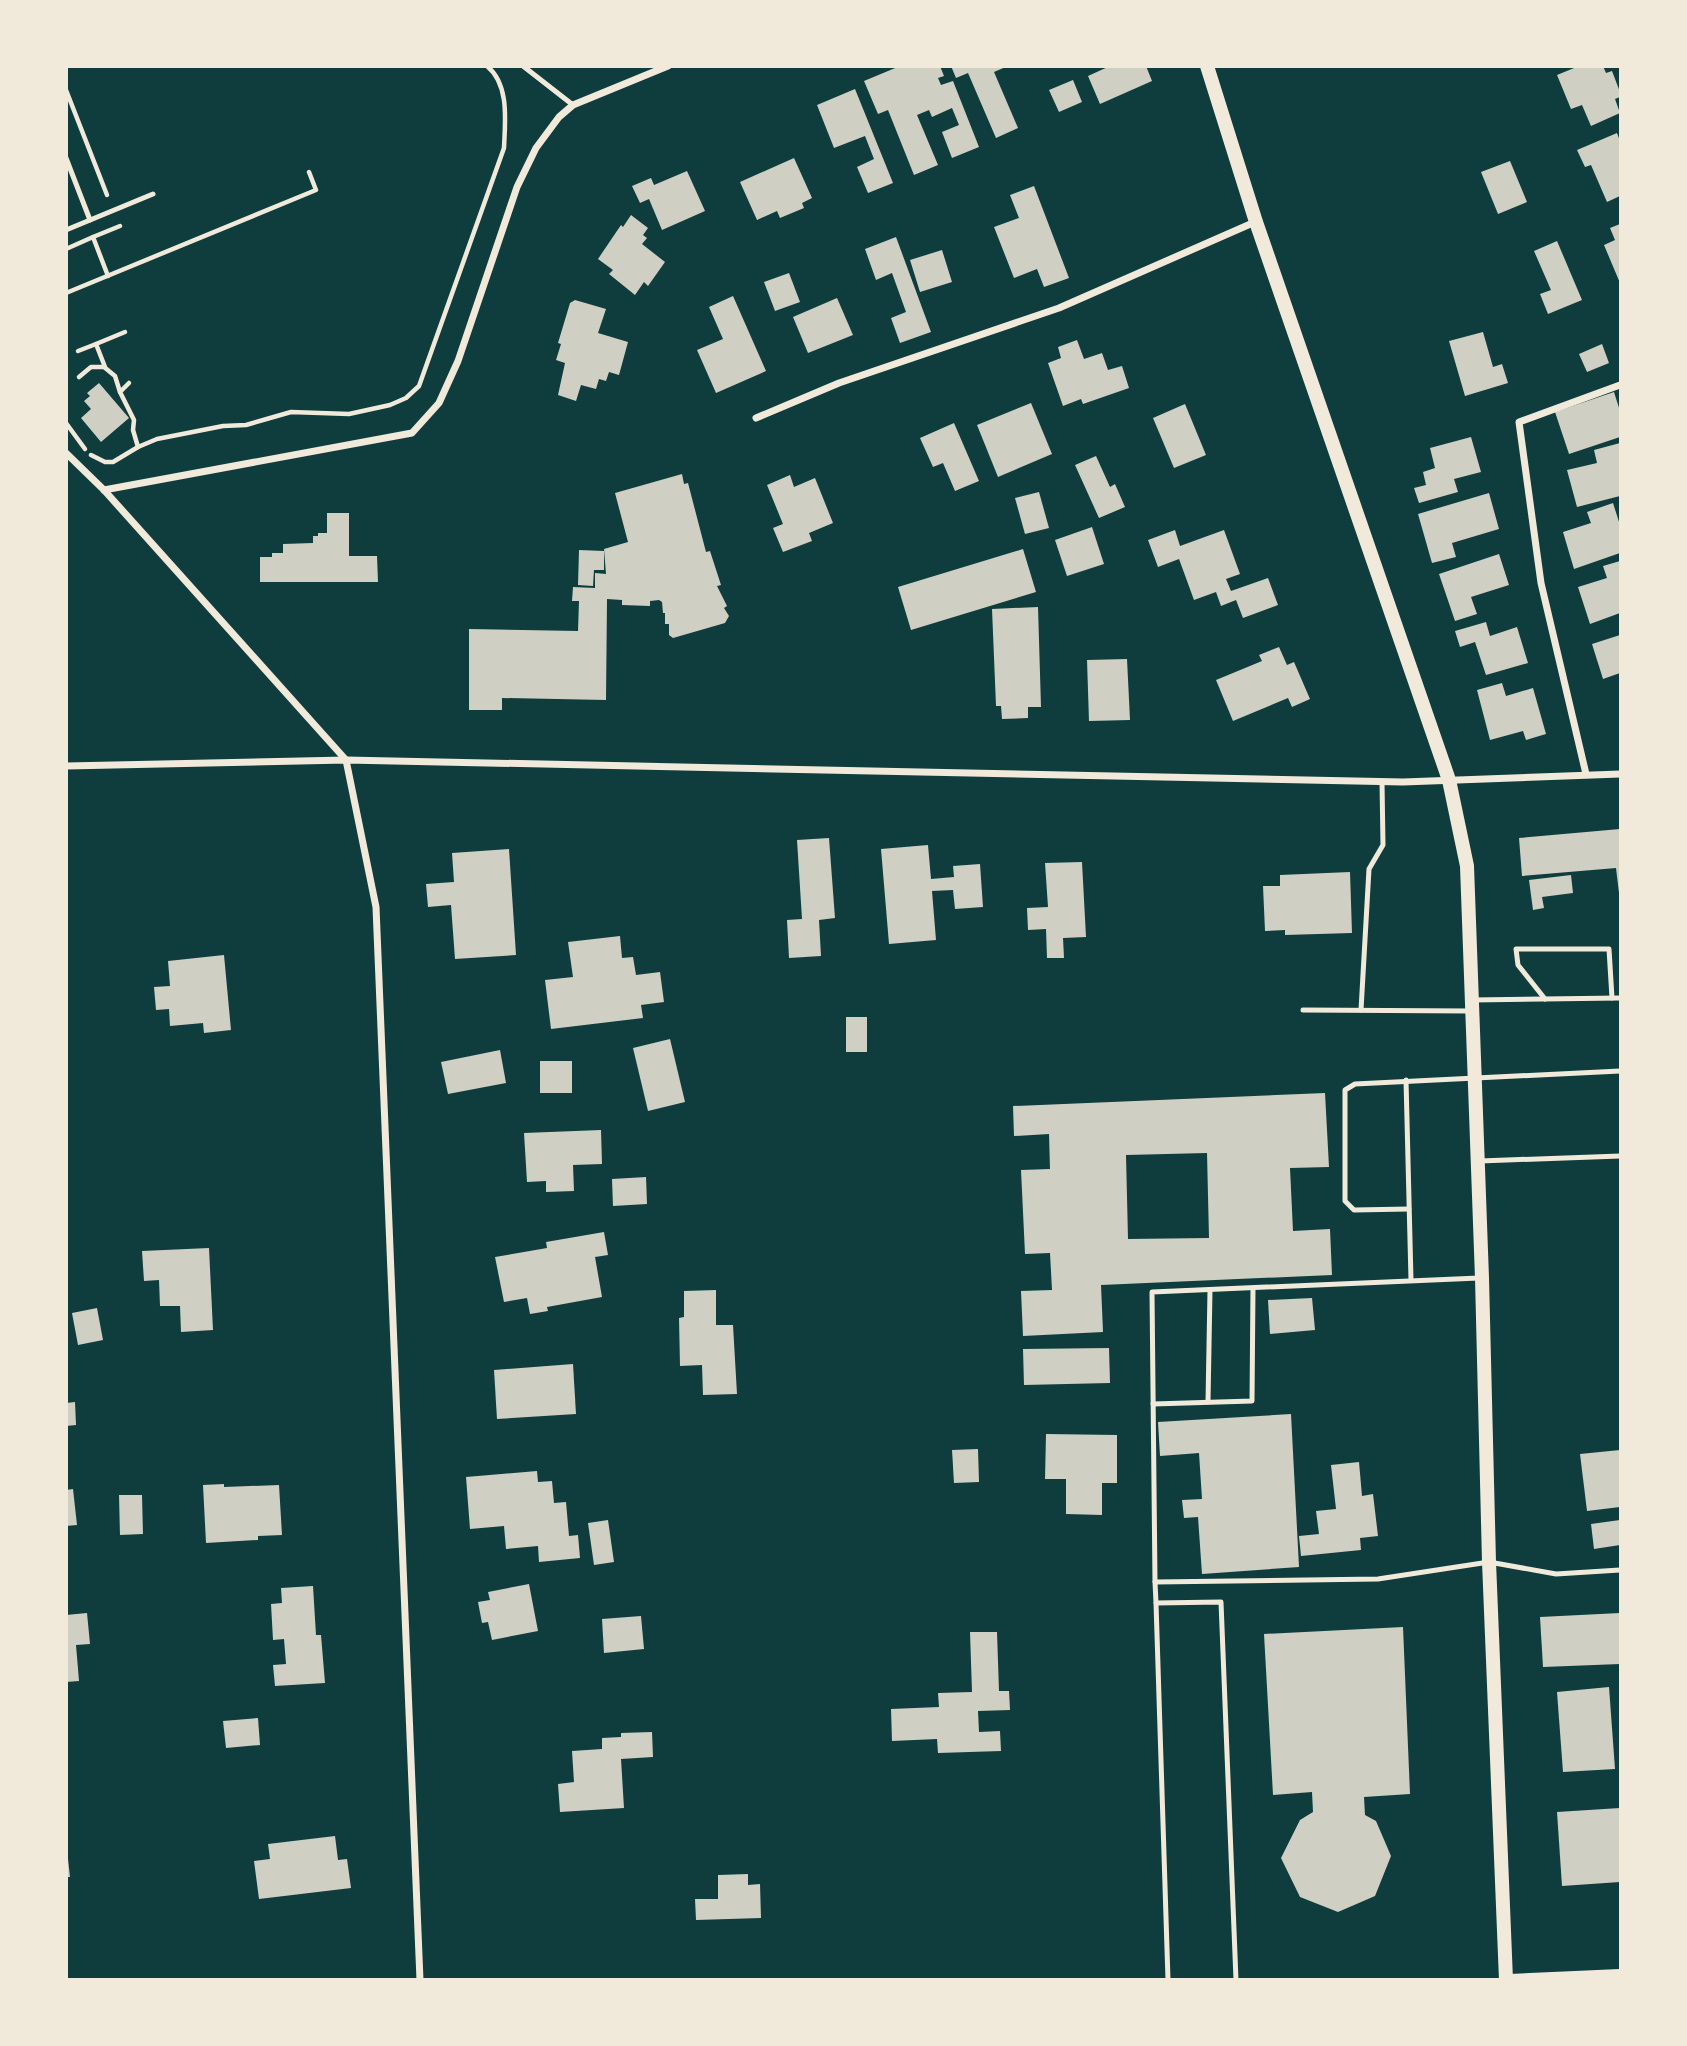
<svg xmlns="http://www.w3.org/2000/svg" width="1687" height="2046" font-family="Montserrat,sans-serif">
  <style>
    .building { fill: #cfcfc3; fill-rule: evenodd }
    .lines { fill: none; stroke-linecap: round; stroke-linejoin: round }
    .path { stroke: #f1e9da; stroke-width: 4.5 }
    .service { stroke: #f1e9da; stroke-width: 5 }
    .minor { stroke: #f1e9da; stroke-width: 7 }
    .tertiary { stroke: #f1e9da; stroke-width: 12 }
    .secondary { stroke: #f1e9da; stroke-width: 14 }
  </style>
  <rect width="100%" height="100%" fill="#0f3d3e"/>
  <g class="building">
    <path d="M900,66h40l4,10 -6,2 3,7 12,-4 26,66 -27,11 -10,-26 17,-7 -7,-17 -20,9 -3,-7 -12,5 21,50 -24,10 -26,-65 -10,4 -14,-33z"/>
    <path d="M951,66h57l-14,6 24,56 -22,10 -28,-65 -12,5z"/>
    <path d="M1110,66h36l6,15 -52,23 -12,-28z"/>
    <path d="M1579,66h24l3,7 6,-2 8,21v5l-5,2 5,14 -29,13 -9,-21 -11,4 -14,-34z"/>
    <path d="M1073,80l9,22 -23,10 -10,-22z"/>
    <path d="M855,89l38,94 -25,10 -11,-26 17,-8 -9,-23 -31,12 -17,-43z"/>
    <path d="M1617,133l3,8v55l-13,6 -16,-37 -6,2 -8,-17z"/>
    <path d="M794,158l18,40 -10,5 2,5 -24,10 -3,-7 -20,9 -17,-38z"/>
    <path d="M1510,161l17,41 -29,12 -17,-42z"/>
    <path d="M687,171l18,40 -43,19 -13,-31 -9,4 -8,-17 19,-8 3,7z"/>
    <path d="M1034,186l35,92 -25,9 -7,-18 -23,9 -20,-51 25,-9 -9,-23z"/>
    <path d="M631,215l17,13 -5,7 4,3 -5,6 23,18 -17,24 -4,-4 -9,13 -26,-21 4,-4 -15,-11 23,-34 2,2z"/>
    <path d="M1620,224v59l-16,-38 11,-5 -5,-12z"/>
    <path d="M896,237l35,95 -31,11 -9,-25 15,-6 -14,-39 -16,7 -11,-31z"/>
    <path d="M1557,241l25,59 -34,14 -8,-20 11,-4 -17,-39z"/>
    <path d="M942,250l10,32 -32,10 -10,-32z"/>
    <path d="M789,273l11,29 -25,9 -11,-29z"/>
    <path d="M733,296l33,75 -50,22 -19,-43 26,-11 -14,-32z"/>
    <path d="M837,298l16,37 -45,18 -15,-36z"/>
    <path d="M575,300l31,9 -8,24 30,9 -9,33 -10,-3 -3,9 -7,-2 -3,10 -15,-4 -5,16 -18,-6 7,-32 -9,-3 5,-16 -3,-1 12,-40z"/>
    <path d="M1483,332l10,35 9,-3 6,19 -43,13 -16,-55z"/>
    <path d="M1077,340l7,19 18,-6 6,17 14,-4 7,22 -46,16 -2,-5 -18,7 -15,-43 13,-5 -3,-11z"/>
    <path d="M1602,344l7,19 -22,9 -8,-18z"/>
    <path d="M99,383l30,35 -28,24 -20,-24 10,-9 -7,-8 6,-5 -3,-3z"/>
    <path d="M1614,392l6,19v26l-51,17 -14,-42z"/>
    <path d="M1031,403l21,51 -54,23 -21,-52z"/>
    <path d="M1185,404l21,51 -32,13 -21,-50z"/>
    <path d="M954,423l25,58 -24,10 -12,-28 -10,4 -13,-29z"/>
    <path d="M1471,437l10,35 -27,7 4,13 -39,11 -5,-15 12,-3 -3,-13 12,-4 -5,-20z"/>
    <path d="M1620,443v53l-43,11 -10,-37 30,-7 -3,-13z"/>
    <path d="M1096,456l14,31 5,-3 10,23 -26,11 -24,-53z"/>
    <path d="M682,474l2,10 4,-1 18,69 4,-1 11,34 -4,1 10,20 -3,2 5,8 -4,7 -52,15 -4,-3v-11h-4v-11h-2l-1,-11 -3,-2 -9,1v5l-28,-1v-5l-15,-1 -1,101 -104,-2v12h-33v-81l109,2 1,-30h-7l1,-14 22,1v-15l11,1 -2,-25 24,-7 -13,-49z"/>
    <path d="M790,475l4,12 21,-9 18,45 -24,10 3,8 -29,11 -10,-24 10,-4 -16,-39z"/>
    <path d="M1039,492l10,36 -24,6 -10,-36z"/>
    <path d="M1489,493l10,36 -47,14 4,14 -24,6 -14,-49z"/>
    <path d="M1613,503l7,22v28l-46,16 -11,-37 28,-9 -4,-11z"/>
    <path d="M327,513h22v43h28l1,26h-118v-25h12v-4h11v-9l30,-1v-7h5v-3h9z"/>
    <path d="M1092,527l12,37 -37,12 -12,-36z"/>
    <path d="M1175,530l5,16 44,-16 16,44 -14,5 5,12 37,-13 10,27 -35,13 -7,-18 -15,6 -5,-14 -22,8 -15,-41 -21,8 -10,-27z"/>
    <path d="M1023,549l13,43 -125,38 -13,-43z"/>
    <path d="M579,550l25,1v19h-10l-1,16 -15,-1z"/>
    <path d="M1499,554l10,31 -38,12 6,17 -22,7 -16,-47z"/>
    <path d="M1620,561v52l-30,11 -12,-37 29,-9 -4,-12z"/>
    <path d="M1038,607l3,100h-13v11l-26,1 -1,-13h-5l-4,-97z"/>
    <path d="M1486,622l4,14 27,-9 11,36 -42,12 -11,-33 -15,5 -5,-16z"/>
    <path d="M1620,635v38l-17,6 -11,-35z"/>
    <path d="M1279,647l8,18 7,-3 16,37 -18,8 -4,-9 -55,23 -17,-41 46,-19 -3,-6z"/>
    <path d="M1127,659l3,61 -41,1 -2,-61z"/>
    <path d="M1502,683l4,13 27,-8 13,46 -20,6 -3,-9 -33,9 -13,-50z"/>
    <path d="M1620,829v64h-1l-3,-25 -94,8 -3,-38z"/>
    <path d="M829,838l6,80 -16,2 2,36 -32,2 -2,-38 15,-1 -5,-79z"/>
    <path d="M928,845l3,34 23,-2 -1,-11 27,-2 3,43 -28,2 -2,-19 -21,1 4,49 -47,4 -8,-95z"/>
    <path d="M509,849l7,106 -61,4 -4,-54 -23,2 -2,-23 28,-2 -2,-29z"/>
    <path d="M1082,862l4,75 -23,1 1,20h-17l-1,-29 -18,1 -1,-22 21,-1 -3,-44z"/>
    <path d="M1350,872l2,61 -67,2v-5l-20,1 -2,-45h17v-11z"/>
    <path d="M1571,875l2,18 -31,4 2,11 -11,2 -4,-30z"/>
    <path d="M620,936l2,22 11,-1 3,18 24,-3 4,30 -23,3 2,13 -92,11 -6,-49 28,-3 -5,-35z"/>
    <path d="M224,955l7,75 -27,3 -1,-10 -33,3 -1,-17 -13,1 -2,-23 16,-1 -2,-25z"/>
    <rect x="846" y="1017" width="21" height="35"/>
    <path d="M670,1039l15,63 -37,9 -15,-63z"/>
    <path d="M500,1050l6,33 -58,11 -7,-32z"/>
    <rect x="540" y="1061" width="32" height="32"/>
    <path d="M1325,1093l4,74 -39,1 3,63 37,-2 2,46 -231,10 2,47 -80,4 -2,-45 31,-1 -2,-37 -25,1 -4,-84 29,-1 -1,-35 -35,2 -1,-30zM1207,1153l2,85 -81,1 -2,-84z"/>
    <path d="M601,1130l1,34 -29,1 1,26 -28,1v-11l-19,1 -3,-49z"/>
    <path d="M646,1177l1,27 -34,2 -1,-27z"/>
    <path d="M604,1232l4,23 -13,2 7,40 -55,10 1,4 -18,3 -3,-16 -23,4 -9,-45 52,-9 -1,-6z"/>
    <path d="M209,1248l4,82 -32,2 -1,-26h-20l-1,-26 -15,1 -2,-30z"/>
    <path d="M716,1290v35h17l4,69 -34,1 -1,-30 -22,1 -1,-48 5,-1v-26z"/>
    <path d="M1312,1298l3,32 -45,4 -2,-34z"/>
    <path d="M97,1308l6,32 -25,5 -6,-32z"/>
    <path d="M1109,1348l1,35 -86,2 -1,-36z"/>
    <path d="M573,1364l3,50 -79,5 -3,-49z"/>
    <path d="M75,1402l1,23 -10,1v-23z"/>
    <path d="M1291,1414l8,153 -97,7 -4,-57 -14,1 -2,-18 20,-1 -3,-46 -39,3 -2,-34z"/>
    <path d="M1046,1434l71,1v48h-15v32l-36,-1v-35h-21z"/>
    <path d="M978,1449l1,33 -25,1 -2,-33z"/>
    <path d="M1620,1450v57l-33,4 -7,-57z"/>
    <path d="M1359,1462l3,34 11,-2 5,42 -18,2 1,12 -60,6 -2,-20 20,-2 -3,-23 20,-2 -5,-44z"/>
    <path d="M537,1471l1,11 14,-1 2,22 12,-1 3,34 9,-1 2,23 -41,4 -1,-16 -32,3 -2,-23 -34,3 -4,-52z"/>
    <path d="M224,1484v3l55,-2 3,50 -24,1v4l-52,3 -3,-58z"/>
    <path d="M73,1489l4,36 -11,1v-36z"/>
    <path d="M119,1495h23l1,39 -23,1z"/>
    <path d="M608,1520l6,42 -20,3 -6,-42z"/>
    <path d="M1620,1520v25l-26,4 -3,-25z"/>
    <path d="M529,1584l9,47 -46,9 -4,-18 -6,1 -4,-21 12,-2 -2,-8z"/>
    <path d="M313,1586l3,49h5l4,48 -50,3 -2,-21 13,-1 -2,-25 -11,1 -2,-36 11,-1 -1,-15z"/>
    <path d="M87,1613l3,31 -14,1 3,36 -13,1v-67z"/>
    <path d="M1620,1613v51l-77,3 -3,-50z"/>
    <path d="M641,1616l3,33 -40,4 -2,-34z"/>
    <path d="M1403,1627l7,167 -46,3 1,18 11,6 15,35 -16,40 -37,16 -38,-15 -19,-39 19,-38 13,-8 -1,-20 -39,3 -9,-161z"/>
    <path d="M970,1632h27l2,59h10l1,19 -32,1 1,21 21,-1 1,20 -63,2 -1,-14 -45,2 -1,-32 48,-2 -1,-14 34,-1z"/>
    <path d="M1609,1687l6,82 -52,3 -6,-80z"/>
    <path d="M258,1718l2,27 -34,3 -3,-27z"/>
    <path d="M652,1732l1,25 -32,2 3,49 -64,4 -2,-28 16,-2 -2,-31 30,-2v-11l19,-1v-4z"/>
    <path d="M1620,1808v74l-58,4 -5,-74z"/>
    <path d="M335,1836l3,24 9,-1 4,29 -92,11 -5,-38 16,-2 -2,-15z"/>
    <path d="M66,1859h2l2,18h-4z"/>
    <path d="M748,1874v11l12,-1 1,34 -65,2 -1,-21h23v-24z"/>
  </g>
  <g class="lines">
    <g class="path">
      <path d="M66,90l41,105"/>
      <path d="M93,237l27,-11"/>
      <path d="M66,249l27,-12 15,39"/>
      <path d="M66,293l250,-103 -7,-18"/>
      <path d="M78,351l18,-7"/>
      <path d="M105,367l-9,-23 29,-12"/>
      <path d="M79,377l12,-10h13l11,9 5,16"/>
      <path d="M129,383l-9,9 14,28 -1,10 5,17"/>
      <path d="M66,423l19,26"/>
      <path d="M91,455l14,7h8l25,-15 19,-8 66,-13 23,-1 45,-13 58,2 41,-9 16,-7 13,-12 85,-238c1,-26 6,-63 -17,-82"/>
    </g>
    <g class="service">
      <path d="M523,66l50,39"/>
      <path d="M66,158l24,62"/>
      <path d="M66,230l87,-36"/>
      <path d="M1545,999l-27,-34 -2,-16h93l3,49"/>
      <path d="M1472,1000l148,-2"/>
      <path d="M1303,1010l167,1"/>
      <path d="M1361,1010l8,-141 14,-24 -1,-63"/>
      <path d="M1406,1080l5,200"/>
      <path d="M1480,1161l140,-5"/>
      <path d="M1409,1209l-55,1 -9,-9v-111l10,-6 265,-13"/>
      <path d="M1479,1278l-327,14 3,290 223,-3 111,-17 67,12 64,-4"/>
      <path d="M1208,1402l2,-112"/>
      <path d="M1153,1404l99,-3 1,-113"/>
      <path d="M1155,1582l1,21"/>
      <path d="M1168,1980l-12,-377 65,-1 15,378"/>
    </g>
    <g class="minor">
      <path d="M756,418l83,-35 220,-75 196,-86"/>
      <path d="M66,453l38,37 242,270 30,147 44,1073"/>
      <path d="M104,490l308,-57 27,-30 19,-42 59,-174 19,-39 23,-31 14,-12 95,-39"/>
      <path d="M66,766l280,-6 1057,22 217,-8"/>
      <path d="M1586,774l-45,-191 -22,-161 101,-37"/>
    </g>
    <path class="tertiary" d="M1510,1980l110,-5"/>
    <path class="secondary" d="M1207,66l49,156 193,558 18,86 15,412 7,284 17,418"/>
  </g>
  <rect width="1687" height="2046" fill="none" stroke="#f1e9da" stroke-width="136"/>
</svg>
